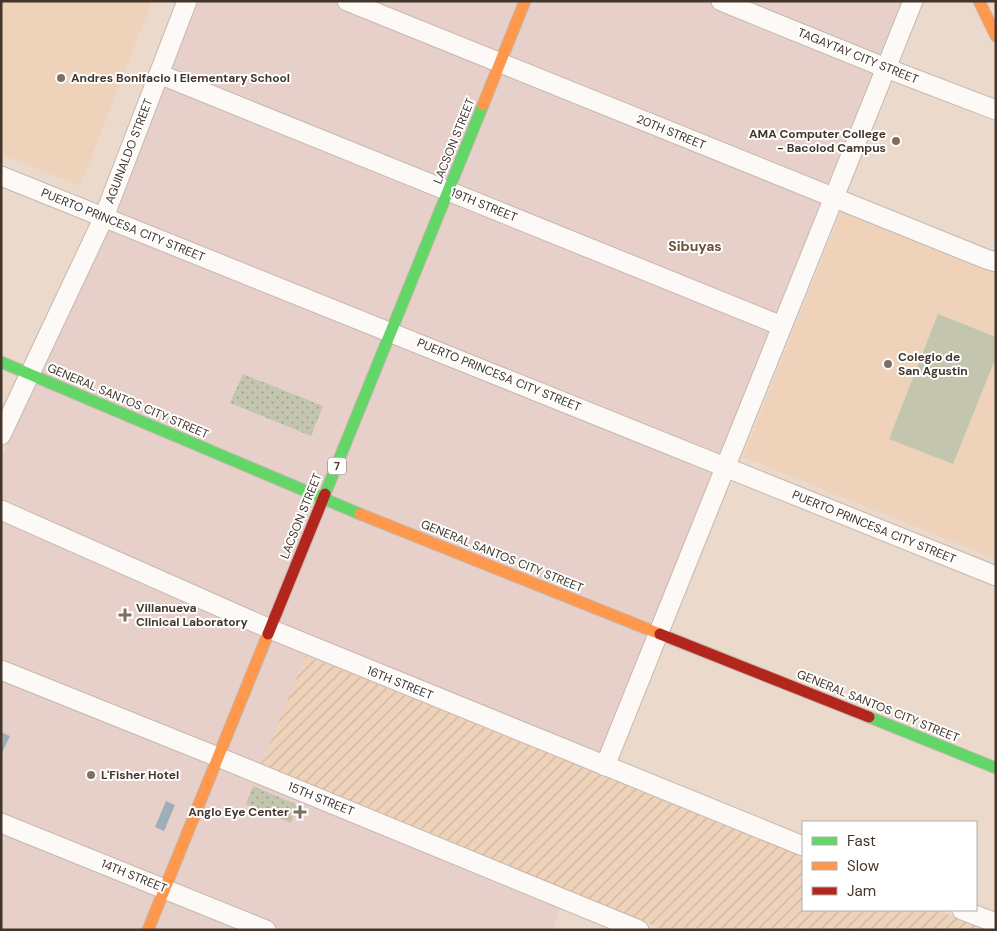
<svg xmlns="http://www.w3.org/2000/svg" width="997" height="931" font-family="'DM Sans',sans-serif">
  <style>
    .commercial { fill: #e7d0c9 }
    .industrial { fill: url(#industrial-furrows) }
    .built { fill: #eed2ba }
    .grass { fill: url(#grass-dots) }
    .pitch { fill: #c3c5ae }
    .water { fill: #9fafb9 }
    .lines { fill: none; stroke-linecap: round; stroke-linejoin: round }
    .street-casing { stroke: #c6b8ad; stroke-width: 21 }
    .fast-casing { stroke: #c6b8ad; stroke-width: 13 }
    .slow-casing { stroke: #c6b8ad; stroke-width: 13 }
    .jam-casing { stroke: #c6b8ad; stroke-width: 13 }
    .street { stroke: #fcf9f7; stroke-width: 19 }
    .fast { stroke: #63d668; stroke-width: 11 }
    .slow { stroke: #ff974d; stroke-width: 11 }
    .jam { stroke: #b3261e; stroke-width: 11 }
    .poi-dot { fill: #7d6f63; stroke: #fff; stroke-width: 2 }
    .labels { text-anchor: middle; stroke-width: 4; stroke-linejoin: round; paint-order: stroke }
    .shield { fill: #fff; stroke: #7b726b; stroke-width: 1 }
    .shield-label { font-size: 11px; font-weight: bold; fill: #42352b }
    .street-label { font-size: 12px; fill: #42352b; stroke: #fff }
    .poi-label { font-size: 12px; font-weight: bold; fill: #42352b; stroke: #fff; text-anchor: start }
    .neighbourhood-label { font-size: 14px; font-weight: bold; fill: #6b503a; stroke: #fff }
  </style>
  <defs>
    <pattern id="industrial-furrows" width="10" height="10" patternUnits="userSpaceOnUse" patternTransform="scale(1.25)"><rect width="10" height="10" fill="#eed2ba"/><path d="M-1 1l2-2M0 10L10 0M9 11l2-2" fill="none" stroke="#cdb5a0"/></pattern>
    <pattern id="grass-dots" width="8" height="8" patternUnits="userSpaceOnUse" patternTransform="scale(1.25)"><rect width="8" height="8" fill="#c3c5ae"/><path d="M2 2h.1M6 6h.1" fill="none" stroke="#a0a18e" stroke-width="1.8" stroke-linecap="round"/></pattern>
  </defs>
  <rect width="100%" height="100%" fill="#ebdacb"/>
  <path class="commercial" d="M198,1h715l-308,765 -52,164h-552v-471z"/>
  <path class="industrial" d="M306,656l497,200v54h134l40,15 -2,5h-311l-404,-163z"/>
  <g class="built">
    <path d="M1,1h151l-72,185 -79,-32z"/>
    <path d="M843,207l153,63v289l-253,-102z"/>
  </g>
  <g class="grass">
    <path d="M243,374l80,32 -12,30 -81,-33z"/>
    <path d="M253,786l45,19 -7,18 -45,-19z"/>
  </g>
  <path class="pitch" d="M938,314l58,23v20l-43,107 -64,-25z"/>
  <g class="water">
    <path d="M1,732l9,4 -9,19z"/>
    <path d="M166,801l9,4 -11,26 -9,-4z"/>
  </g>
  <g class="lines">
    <defs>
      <g id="street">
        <path d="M347,1l639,258 10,3"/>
        <path d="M721,1l165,67 110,42"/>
        <path d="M159,74l623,252"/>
        <path d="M1,176l995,400"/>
        <path d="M1,435l103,-218 83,-216"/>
        <path d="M1,510l269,119 533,217"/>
        <path d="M1,670l217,87 421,173"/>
        <path d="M605,766l308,-765"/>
        <path d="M1,823l265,107"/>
        <path d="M962,910l34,13"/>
      </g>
      <g id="fast">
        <path d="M1,362l359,152"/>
        <path d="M325,494l158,-389"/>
        <path d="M869,717l127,51"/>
      </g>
      <g id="slow">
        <path d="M979,1l17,35"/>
        <path d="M483,105l42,-104"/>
        <path d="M360,514l300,120"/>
        <path d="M148,930l120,-296"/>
      </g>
      <g id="jam">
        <path d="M268,634l57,-140"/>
        <path d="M660,634l209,83"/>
      </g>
    </defs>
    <use href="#street" class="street-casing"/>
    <use href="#fast" class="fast-casing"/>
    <use href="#slow" class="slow-casing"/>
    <use href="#jam" class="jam-casing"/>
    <use href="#street" class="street"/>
    <use href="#fast" class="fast"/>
    <use href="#slow" class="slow"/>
    <use href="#jam" class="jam"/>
  </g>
  <g class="poi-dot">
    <circle cx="61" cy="78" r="5"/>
    <circle cx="896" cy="141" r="5"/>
    <circle cx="888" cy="364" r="5"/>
    <path d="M122.5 607.5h5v5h5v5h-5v5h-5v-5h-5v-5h5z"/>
    <circle cx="91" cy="775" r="5"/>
    <path d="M297.5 804.5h5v5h5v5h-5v5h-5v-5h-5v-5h5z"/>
  </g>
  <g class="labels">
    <rect class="shield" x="328" y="457.5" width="18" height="17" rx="4"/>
    <g class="shield-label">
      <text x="337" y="470">7</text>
    </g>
    <g class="street-label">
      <text transform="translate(858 56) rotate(22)" y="4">TAGAYTAY CITY STREET</text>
      <text transform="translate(671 132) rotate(22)" y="4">20TH STREET</text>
      <text transform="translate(454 141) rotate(-68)" y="4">LACSON STREET</text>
      <text transform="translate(129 151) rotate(-69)" y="4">AGUINALDO STREET</text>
      <text transform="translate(484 205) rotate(22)" y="4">19TH STREET</text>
      <text transform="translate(123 225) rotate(22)" y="4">PUERTO PRINCESA CITY STREET</text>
      <text transform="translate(499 375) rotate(22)" y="4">PUERTO PRINCESA CITY STREET</text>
      <text transform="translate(128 401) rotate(23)" y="4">GENERAL SANTOS CITY STREET</text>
      <text transform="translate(301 516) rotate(-68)" y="4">LACSON STREET</text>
      <text transform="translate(874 527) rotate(22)" y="4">PUERTO PRINCESA CITY STREET</text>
      <text transform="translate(502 556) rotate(22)" y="4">GENERAL SANTOS CITY STREET</text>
      <text transform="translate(400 683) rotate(22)" y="4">16TH STREET</text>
      <text transform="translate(878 706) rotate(22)" y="4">GENERAL SANTOS CITY STREET</text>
      <text transform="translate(321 799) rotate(22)" y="4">15TH STREET</text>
      <text transform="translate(134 876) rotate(22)" y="4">14TH STREET</text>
    </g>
    <g class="poi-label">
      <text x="71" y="82">Andres Bonifacio I Elementary School</text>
      <text x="886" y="138" text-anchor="end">AMA Computer College<tspan x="886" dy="14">- Bacolod Campus</tspan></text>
      <text x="898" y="361">Colegio de<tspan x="898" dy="14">San Agustin</tspan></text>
      <text x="136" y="612">Villanueva<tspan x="136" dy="14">Clinical Laboratory</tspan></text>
      <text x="101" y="779">L'Fisher Hotel</text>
      <text x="289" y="816" text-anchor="end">Anglo Eye Center</text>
    </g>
    <g class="neighbourhood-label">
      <text x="695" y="251">Sibuyas</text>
    </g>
  </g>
  <rect width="997" height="931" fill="none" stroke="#42352b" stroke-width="5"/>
  <rect x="802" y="821" width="175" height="90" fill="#ffffff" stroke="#b3aeaa"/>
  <rect x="812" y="837" width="25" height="8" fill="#63d668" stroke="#b3aeaa"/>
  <text x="847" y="846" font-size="15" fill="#42352b">Fast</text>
  <rect x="812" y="862" width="25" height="8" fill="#ff974d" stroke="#b3aeaa"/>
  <text x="847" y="871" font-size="15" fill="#42352b">Slow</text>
  <rect x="812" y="887" width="25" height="8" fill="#b3261e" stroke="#b3aeaa"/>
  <text x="847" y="896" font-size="15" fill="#42352b">Jam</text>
</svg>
